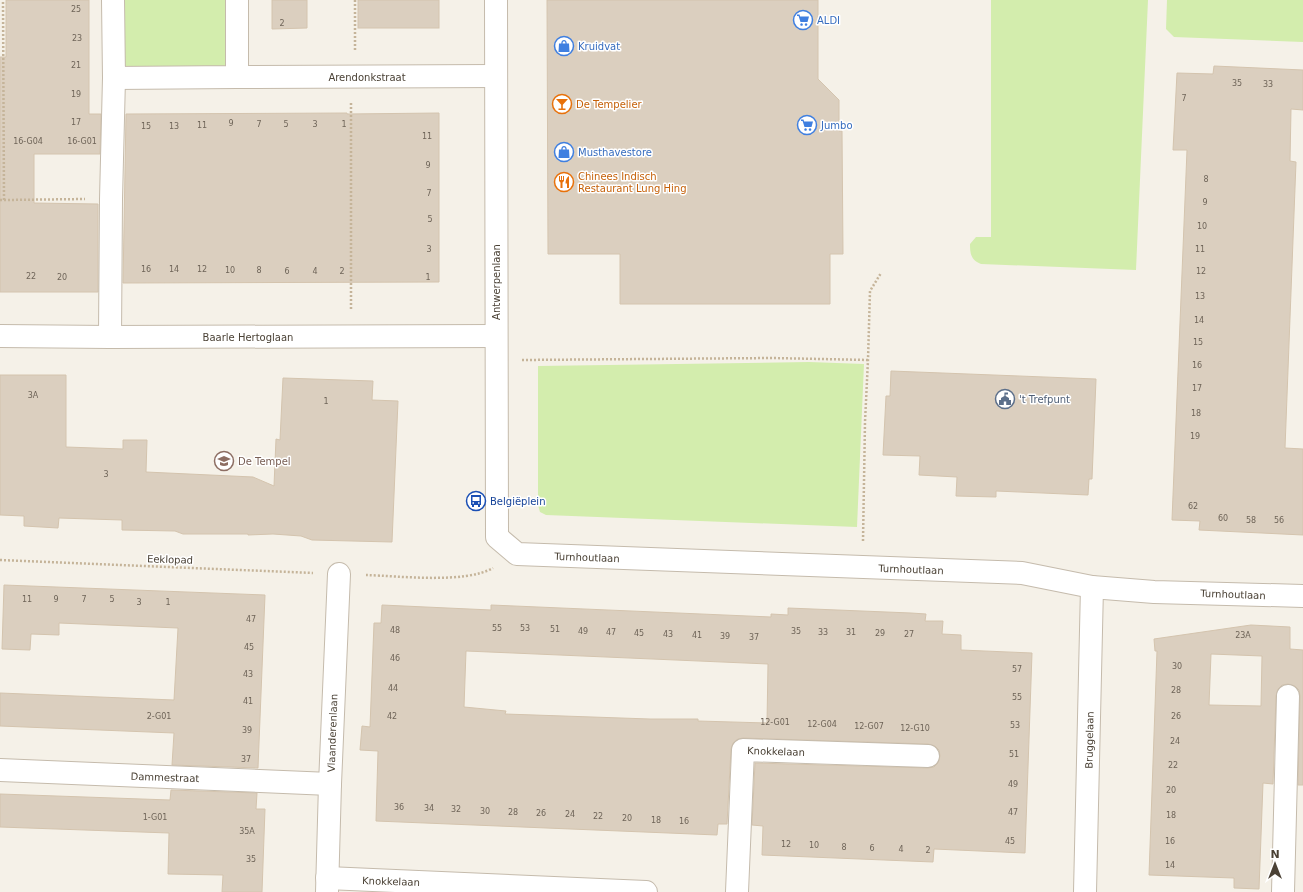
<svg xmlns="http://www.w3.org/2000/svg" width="1303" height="892" font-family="'DejaVu Sans',sans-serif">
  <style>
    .green { fill: #d3edad }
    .building { fill: #dbcfbf; stroke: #d4c4ae; fill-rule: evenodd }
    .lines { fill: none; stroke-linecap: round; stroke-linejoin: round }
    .minor-casing { stroke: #c5bbac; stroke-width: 24 }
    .path { stroke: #c5b499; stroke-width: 2.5; stroke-dasharray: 2 2; stroke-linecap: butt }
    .minor { stroke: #fff; stroke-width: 22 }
    .labels { text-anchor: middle; stroke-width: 3; stroke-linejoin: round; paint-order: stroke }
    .number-label { font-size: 8px; fill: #6e6458 }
    .shop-label { font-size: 10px; fill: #366cbe; stroke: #fff; text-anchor: start }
    .street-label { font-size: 10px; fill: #4a4135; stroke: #fff }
    .food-label { font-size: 10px; fill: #c56008; stroke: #fff; text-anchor: start }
    .service-label { font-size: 10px; fill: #4e5e75; stroke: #fff; text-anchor: start }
    .education-label { font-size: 10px; fill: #785e54; stroke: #fff; text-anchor: start }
    .transit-label { font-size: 10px; fill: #164399; stroke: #fff; text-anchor: start }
  </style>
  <rect width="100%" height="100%" fill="#f5f1e8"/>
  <g class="green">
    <path d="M121,0h110l-2,64 -6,3h-94l-5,-2z"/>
    <path d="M991,0h157l-12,270 -155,-6c-10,-4 -11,-10 -11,-20l6,-7h15z"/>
    <path d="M1167,0h136v42l-129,-5 -8,-8z"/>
    <path d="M809,362l55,2 -7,163 -311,-12 -6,-3 -2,-7v-139z"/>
  </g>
  <g class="building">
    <path d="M6,0h83v114h12l-1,40h-66v49l64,1v88h-98v-235h6z"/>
    <path d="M272,0h35v28l-35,1z"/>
    <rect x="358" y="0" width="81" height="28"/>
    <path d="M547,0h271v79l21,21v31h3l1,123h-13v50h-210v-50h-72z"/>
    <path d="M1214,66l89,4v40l-12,-1 -1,52 6,1 -11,286 18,1v86l-104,-5 1,-9 -28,-1 15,-370h-14l4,-77 36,1z"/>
    <path d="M347,113v1l92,-1v169l-316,1 3,-169z"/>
    <path d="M891,371l205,8 -4,100h-3l-1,16 -92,-4v6l-40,-1 1,-19 -38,-2 1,-19 -37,-1 3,-59h4z"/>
    <path d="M0,375h66v72l57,2v-9h24l-1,32 107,5 21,9 2,-47 4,1 3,-62 90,3 -1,19 26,1 -6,141 -80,-2 -11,-4 -28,-2 -25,1v-1h-65l-8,-3 -53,-1v-10l-63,-2 -1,10 -34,-2v-10l-24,-1z"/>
    <path d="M4,585l261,10 -7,173 -86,-3 2,-32 -174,-7v-33l174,7 4,-72 -119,-5v12l-28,-1 -1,16 -28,-1z"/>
    <path d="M382,605l109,5v-5l280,12v-3l17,1v-7l123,5 15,1 -1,7h18l-1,13 19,1v15l71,3 -7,200 -91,-4 -1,13 -171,-7 1,-29 -11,-1 3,-62 173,5 6,-1 4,-4 2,-7 -1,-6 -4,-4 -7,-2 -185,-6 -5,1 -5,4 -2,6 -4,75h-9l-1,11 -341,-14 2,-70 -18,-1 2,-24 8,1 4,-104h7zM466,651l302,13 -1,59 -69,-2v-2h-48l-145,-5 1,-3 -42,-4z"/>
    <path d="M1251,625l39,2v22l13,1v135h-5l2,-89 -1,-6 -4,-4 -7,-2 -6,1 -4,4 -2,7 -3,88 -10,-1 -4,106 -25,-1v-10l-85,-3 8,-224h-2l-1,-12zM1211,654l51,2 -1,50 -52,-1z"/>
    <path d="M171,790l86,3 -1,16h9l-3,83h-40l1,-17 -55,-1 1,-41 -169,-6v-33l170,6z"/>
  </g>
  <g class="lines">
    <defs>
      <g id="minor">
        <path d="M113,0l1,78 123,-1v-77"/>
        <path d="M496,0l1,537 20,17 505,19 70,14 62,5 149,4"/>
        <path d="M237,77l259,-1"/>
        <path d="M0,336l110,1 386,-1"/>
        <path d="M110,337l1,-138 3,-121"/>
        <path d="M0,770l330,14"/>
        <path d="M327,878l319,14"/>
        <path d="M327,892l3,-108 9,-210"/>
        <path d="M737,892l6,-142 185,6"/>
        <path d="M1085,892l7,-305"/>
        <path d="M1283,892l5,-196"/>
      </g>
    </defs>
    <use href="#minor" class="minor-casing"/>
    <g class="path">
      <path d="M355,0v50"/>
      <path d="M351,103v207"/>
      <path d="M0,200h4l-1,-200"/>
      <path d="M4,200l81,-1"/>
      <path d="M522,360l250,-2 96,2"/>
      <path d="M863,541l2,-119 3,-62 2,-69 11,-18"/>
      <path d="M0,560l313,13"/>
      <path d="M366,575c34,1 99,9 127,-7"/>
    </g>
    <use href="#minor" class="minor"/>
  </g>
  <defs>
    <symbol id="supermarket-ring" viewBox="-11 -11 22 22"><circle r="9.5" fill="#fff" stroke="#3f7fe0" stroke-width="1.5"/><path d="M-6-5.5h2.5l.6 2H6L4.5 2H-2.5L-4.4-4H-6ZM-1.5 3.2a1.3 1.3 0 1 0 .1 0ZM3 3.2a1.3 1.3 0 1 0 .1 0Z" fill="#3f7fe0"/></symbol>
    <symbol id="shop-ring" viewBox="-11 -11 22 22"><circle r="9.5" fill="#fff" stroke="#3f7fe0" stroke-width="1.5"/><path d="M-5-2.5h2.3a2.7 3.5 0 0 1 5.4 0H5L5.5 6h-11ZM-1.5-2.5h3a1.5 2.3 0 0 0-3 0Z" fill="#3f7fe0"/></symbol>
    <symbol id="bar-ring" viewBox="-11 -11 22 22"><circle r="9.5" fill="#fff" stroke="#e8710a" stroke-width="1.5"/><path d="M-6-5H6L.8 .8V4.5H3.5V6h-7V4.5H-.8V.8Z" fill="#e8710a"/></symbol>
    <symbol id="restaurant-ring" viewBox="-11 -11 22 22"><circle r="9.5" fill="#fff" stroke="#e8710a" stroke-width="1.5"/><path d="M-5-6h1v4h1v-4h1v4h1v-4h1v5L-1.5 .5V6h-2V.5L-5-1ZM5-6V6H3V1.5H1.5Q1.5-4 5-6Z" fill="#e8710a"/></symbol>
    <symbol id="civic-ring" viewBox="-11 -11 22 22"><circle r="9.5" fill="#fff" stroke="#5c6f8a" stroke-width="1.5"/><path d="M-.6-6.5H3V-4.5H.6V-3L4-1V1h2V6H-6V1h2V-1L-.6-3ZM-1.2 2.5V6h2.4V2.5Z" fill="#5c6f8a"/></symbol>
    <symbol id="school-ring" viewBox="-11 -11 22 22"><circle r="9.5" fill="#fff" stroke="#8d6e63" stroke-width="1.5"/><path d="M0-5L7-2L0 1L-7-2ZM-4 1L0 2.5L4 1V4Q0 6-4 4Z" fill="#8d6e63"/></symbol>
    <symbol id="bus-ring" viewBox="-11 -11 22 22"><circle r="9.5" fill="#fff" stroke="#1a4fb4" stroke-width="1.5"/><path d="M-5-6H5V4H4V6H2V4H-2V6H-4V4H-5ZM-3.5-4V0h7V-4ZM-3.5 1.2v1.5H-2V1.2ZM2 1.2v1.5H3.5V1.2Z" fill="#1a4fb4"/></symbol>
  </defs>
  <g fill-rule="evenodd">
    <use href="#supermarket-ring" x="792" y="9" width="22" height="22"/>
    <use href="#shop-ring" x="553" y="35" width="22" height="22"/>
    <use href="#bar-ring" x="551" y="93" width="22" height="22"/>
    <use href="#supermarket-ring" x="796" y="114" width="22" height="22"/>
    <use href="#shop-ring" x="553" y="141" width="22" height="22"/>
    <use href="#restaurant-ring" x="553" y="171" width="22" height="22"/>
    <use href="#civic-ring" x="994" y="388" width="22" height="22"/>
    <use href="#school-ring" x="213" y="450" width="22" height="22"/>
    <use href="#bus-ring" x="465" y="490" width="22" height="22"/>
  </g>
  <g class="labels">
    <g class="number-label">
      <text x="76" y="12">25</text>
      <text x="282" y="26">2</text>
      <text x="77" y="41">23</text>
      <text x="76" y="68">21</text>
      <text x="1237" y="86">35</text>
      <text x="1268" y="87">33</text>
      <text x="76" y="97">19</text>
      <text x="1184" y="101">7</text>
      <text x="76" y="125">17</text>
      <text x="231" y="126">9</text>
      <text x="259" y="127">7</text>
      <text x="286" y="127">5</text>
      <text x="315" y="127">3</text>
      <text x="344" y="127">1</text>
      <text x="202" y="128">11</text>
      <text x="146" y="129">15</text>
      <text x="174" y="129">13</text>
      <text x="427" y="139">11</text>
      <text x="28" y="144">16-G04</text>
      <text x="82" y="144">16-G01</text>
      <text x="428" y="168">9</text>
      <text x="1206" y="182">8</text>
      <text x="429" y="196">7</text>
      <text x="1205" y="205">9</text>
      <text x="430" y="222">5</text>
      <text x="1202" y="229">10</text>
      <text x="429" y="252">3</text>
      <text x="1200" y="252">11</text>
      <text x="146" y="272">16</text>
      <text x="174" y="272">14</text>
      <text x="202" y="272">12</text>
      <text x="230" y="273">10</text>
      <text x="259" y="273">8</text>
      <text x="287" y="274">6</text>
      <text x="315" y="274">4</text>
      <text x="342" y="274">2</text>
      <text x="1201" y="274">12</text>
      <text x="31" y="279">22</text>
      <text x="62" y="280">20</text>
      <text x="428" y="280">1</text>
      <text x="1200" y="299">13</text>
      <text x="1199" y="323">14</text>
      <text x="1198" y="345">15</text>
      <text x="1197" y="368">16</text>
      <text x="1197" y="391">17</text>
      <text x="33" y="398">3A</text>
      <text x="326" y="404">1</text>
      <text x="1196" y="416">18</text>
      <text x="1195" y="439">19</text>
      <text x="106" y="477">3</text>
      <text x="1193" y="509">62</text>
      <text x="1223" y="521">60</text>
      <text x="1251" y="523">58</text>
      <text x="1279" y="523">56</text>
      <text x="27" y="602">11</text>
      <text x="56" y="602">9</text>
      <text x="84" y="602">7</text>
      <text x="112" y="602">5</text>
      <text x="139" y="605">3</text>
      <text x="168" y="605">1</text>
      <text x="251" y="622">47</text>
      <text x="497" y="631">55</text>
      <text x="525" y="631">53</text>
      <text x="555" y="632">51</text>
      <text x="395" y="633">48</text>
      <text x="583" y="634">49</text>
      <text x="796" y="634">35</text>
      <text x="611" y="635">47</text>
      <text x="823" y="635">33</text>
      <text x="851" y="635">31</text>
      <text x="639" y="636">45</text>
      <text x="880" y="636">29</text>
      <text x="668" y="637">43</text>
      <text x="909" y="637">27</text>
      <text x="697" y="638">41</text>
      <text x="1243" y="638">23A</text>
      <text x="725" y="639">39</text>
      <text x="754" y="640">37</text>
      <text x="249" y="650">45</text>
      <text x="395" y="661">46</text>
      <text x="1177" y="669">30</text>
      <text x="1017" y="672">57</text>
      <text x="248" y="677">43</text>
      <text x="393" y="691">44</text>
      <text x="1176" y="693">28</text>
      <text x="1017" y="700">55</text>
      <text x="248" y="704">41</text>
      <text x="159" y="719">2-G01</text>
      <text x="392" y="719">42</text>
      <text x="1176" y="719">26</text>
      <text x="775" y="725">12-G01</text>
      <text x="822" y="727">12-G04</text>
      <text x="1015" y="728">53</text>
      <text x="869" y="729">12-G07</text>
      <text x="915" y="731">12-G10</text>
      <text x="247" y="733">39</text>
      <text x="1175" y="744">24</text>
      <text x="1014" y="757">51</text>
      <text x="246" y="762">37</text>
      <text x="1173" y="768">22</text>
      <text x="1013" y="787">49</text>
      <text x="1171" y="793">20</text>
      <text x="399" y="810">36</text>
      <text x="429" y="811">34</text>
      <text x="456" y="812">32</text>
      <text x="485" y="814">30</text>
      <text x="513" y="815">28</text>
      <text x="1013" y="815">47</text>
      <text x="541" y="816">26</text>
      <text x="570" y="817">24</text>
      <text x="1171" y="818">18</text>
      <text x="598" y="819">22</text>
      <text x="155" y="820">1-G01</text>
      <text x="627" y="821">20</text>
      <text x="656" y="823">18</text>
      <text x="684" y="824">16</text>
      <text x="247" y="834">35A</text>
      <text x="1010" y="844">45</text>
      <text x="1170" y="844">16</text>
      <text x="786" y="847">12</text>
      <text x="814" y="848">10</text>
      <text x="844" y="850">8</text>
      <text x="872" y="851">6</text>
      <text x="901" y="852">4</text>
      <text x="928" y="853">2</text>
      <text x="251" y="862">35</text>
      <text x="1170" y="868">14</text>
    </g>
    <g class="shop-label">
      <text x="817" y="24">ALDI</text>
      <text x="578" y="50">Kruidvat</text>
      <text x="821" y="129">Jumbo</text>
      <text x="578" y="156">Musthavestore</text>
    </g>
    <g class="street-label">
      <text x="367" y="81">Arendonkstraat</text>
      <text transform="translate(496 282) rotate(-90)" y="4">Antwerpenlaan</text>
      <text x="248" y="341">Baarle Hertoglaan</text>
      <text transform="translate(587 557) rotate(2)" y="4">Turnhoutlaan</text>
      <text transform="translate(170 559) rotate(2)" y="4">Eeklopad</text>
      <text transform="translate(911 569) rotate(2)" y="4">Turnhoutlaan</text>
      <text transform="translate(1233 594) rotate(2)" y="4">Turnhoutlaan</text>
      <text transform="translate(332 733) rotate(-88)" y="4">Vlaanderenlaan</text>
      <text transform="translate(1089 740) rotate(-89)" y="4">Bruggelaan</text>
      <text transform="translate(776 751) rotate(2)" y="4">Knokkelaan</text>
      <text transform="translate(165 777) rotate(2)" y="4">Dammestraat</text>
      <text transform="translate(391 881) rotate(2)" y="4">Knokkelaan</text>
    </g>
    <g class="food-label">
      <text x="576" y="108">De Tempelier</text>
      <text x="578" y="180">Chinees Indisch<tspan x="578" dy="12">Restaurant Lung Hing</tspan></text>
    </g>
    <g class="service-label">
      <text x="1019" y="403">'t Trefpunt</text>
    </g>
    <g class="education-label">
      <text x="238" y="465">De Tempel</text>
    </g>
    <g class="transit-label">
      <text x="490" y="505">Belgiëplein</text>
    </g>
  </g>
  <g transform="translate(1275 864)" stroke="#ffffff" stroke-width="3" paint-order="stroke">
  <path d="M0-3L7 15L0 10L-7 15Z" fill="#4a4135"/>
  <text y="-6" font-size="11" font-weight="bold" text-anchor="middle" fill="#4a4135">N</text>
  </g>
</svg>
